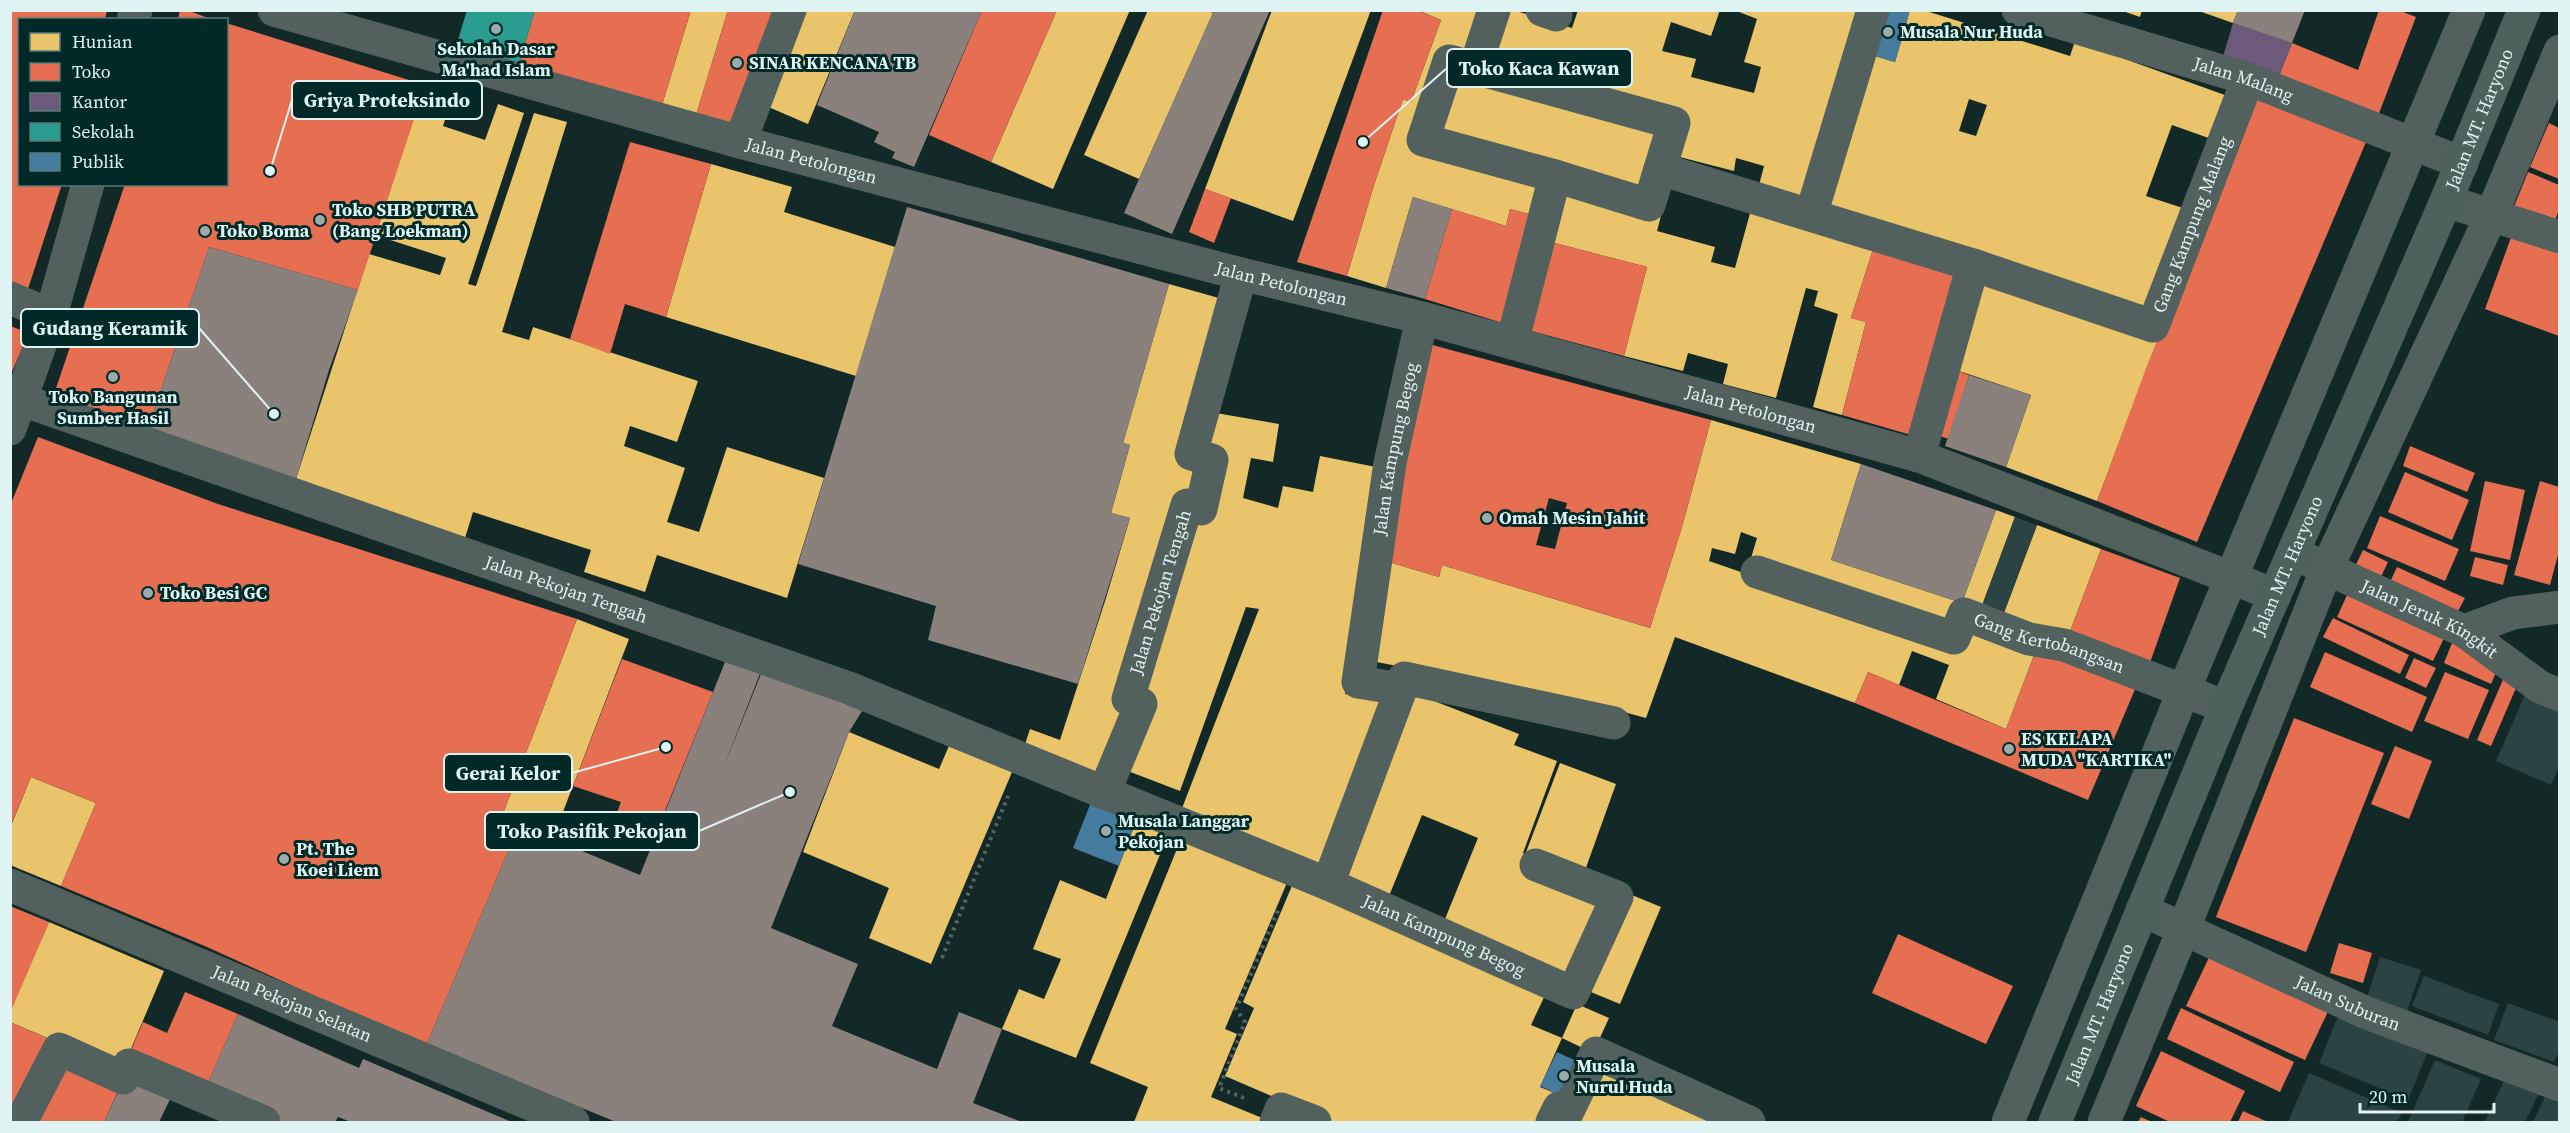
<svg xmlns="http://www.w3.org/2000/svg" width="2570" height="1133" font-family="'Source Serif 4',serif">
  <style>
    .homes { fill: #e9c46a; fill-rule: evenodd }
    .shops { fill: #e76f51; fill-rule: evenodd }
    .offices { fill: #6d597a }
    .schools { fill: #2a9d8f }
    .public { fill: #457b9d }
    .industry { fill: #8a817c }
    .building { fill: #2c4344 }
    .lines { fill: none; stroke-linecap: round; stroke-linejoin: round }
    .path { stroke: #566563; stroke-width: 4; stroke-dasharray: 3 4.5; stroke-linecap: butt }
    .minor { stroke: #52615e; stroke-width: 33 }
    .tertiary { stroke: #52615e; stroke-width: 33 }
    .primary { stroke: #4d615d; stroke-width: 33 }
    .poi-dot { fill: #97acab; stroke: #002927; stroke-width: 2 }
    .labels { text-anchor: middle; stroke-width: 6; stroke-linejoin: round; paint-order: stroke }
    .poi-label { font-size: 18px; font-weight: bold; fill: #def3f2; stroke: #002927; text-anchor: start }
    .street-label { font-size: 18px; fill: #def3f2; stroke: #002927 }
    .leader { fill: none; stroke: #def3f2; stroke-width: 2 }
    .callout-dot { fill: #def3f2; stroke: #002927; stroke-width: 2 }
    .callout { fill: #002927; stroke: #def3f2; stroke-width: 2 }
    .callout-label { font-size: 20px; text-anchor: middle; font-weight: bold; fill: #def3f2 }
  </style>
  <rect width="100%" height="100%" fill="#122928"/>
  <g class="homes">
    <path d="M691,10h37l-32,105 -34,-10z"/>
    <path d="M798,10h57l-47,114 -49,-21z"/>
    <path d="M1057,10h73l-77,179 -62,-27z"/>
    <path d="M1148,10h59l6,3 -74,166 -55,-24z"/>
    <path d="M1272,10h99l-78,211 -88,-32z"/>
    <path d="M1417,10h67l-67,131 133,37 -10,39 -30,-8 -4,17 -93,-29 -27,91 -39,-12 27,-91 29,-86 8,3 30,-82z"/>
    <path d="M1503,10h10l59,18 6,-18h142l-9,26 -40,-14 -9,29 34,8 -5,18 63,16 7,-26 -17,-5 13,-43 -23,-9h134l-57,195 -53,-16 6,-23 -28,-8 -2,13 -62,-16 8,-34 -193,-53z"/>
    <path d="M1910,10h13l147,46 5,-15 158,57 -16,43 -45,-16 -26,71 40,13 -36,102 -330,-107 45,-151 30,9zM1969,99l18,6 -11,31 -17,-5z"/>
    <path d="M2120,10h22l-2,7z"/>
    <path d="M2196,10h42l-5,13z"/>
    <path d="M1450,64l218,63 -22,73 -217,-63z"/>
    <path d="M425,85l28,9 -10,32 42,14 13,-36 26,9 -56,171 8,2 58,-173 33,9 -65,210 27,8 4,-13 165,54 -21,61 -47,-16 -6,20 61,22 -18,54 32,10 28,-85 97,31 -37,120 -130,-43 -12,37 -61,-20 7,-22 -118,-38 -8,26 -170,-56 74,-228 71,21 6,-17 -71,-23z"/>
    <path d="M711,164l81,23 -8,25 111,35 -39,129 -190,-59z"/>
    <path d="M1562,186l100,26 -5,19 58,16 -4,15 24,6 17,-62 123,37 -24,75 15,4 -24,93 -29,-8 25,-93 -24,-8 4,-15 -12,-3 -30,110 -53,-14 5,-20 -40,-11 -5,18 -59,-15 23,-89 -100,-26z"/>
    <path d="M1979,278l179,61 -61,162 -91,-34 25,-72 -81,-27z"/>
    <path d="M1169,284l57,16 -18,166 -98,311 -86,-30 6,-18 30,11 46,-142 24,-80 -19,-5 19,-68 -7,-2z"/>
    <path d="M1216,413l63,11 -6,38 -22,-4 -8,40 35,10 5,-22 30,6 7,-36 61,12 -36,226 42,6 -62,173 -146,-57 80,-207 -13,-2 -66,184 -60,-23 13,-70 76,-247z"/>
    <path d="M1711,420l150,44 -30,96 131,43 -10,29 -203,-67 8,-27 -16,-6 -6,22 -23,-6 -3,13 247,85 10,-23 70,27 -30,79 -70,-30 13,-34 -37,-14 -13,34 -31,-13 -13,31 -180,-66 -29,81 -59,-16 -216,-41 11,-101 57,17 3,-12 208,63 32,-101z"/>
    <path d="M1996,510l19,7 -35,94 -18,-8z"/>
    <path d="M2037,525l64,24 -35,93 -64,-24z"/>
    <path d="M577,619l52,20 -76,199 -52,-19z"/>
    <path d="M1411,692l108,42 -5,11 43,16 -34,92 2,2 35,-92 56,21 -33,92 22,22 -33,81 -129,-55 35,-86 -56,-23 -35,86 -48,-21z"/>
    <path d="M849,732l90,37 13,-30 63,26 -84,199 -62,-26 20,-50 -86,-36z"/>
    <path d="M31,777l65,26 -35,83 -51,-21v-37z"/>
    <path d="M1139,814l32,14 -95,230 -74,-29 17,-40 25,10 17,-40 -28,-10 27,-69 46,19z"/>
    <path d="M1183,834l106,44 -64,151 12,5 -26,63 61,25h-138l14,-35 -58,-24z"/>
    <path d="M1294,881l252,112 -15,32 31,13 -22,49 17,7 -9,28h-216l-107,-46 29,-68 -11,-6z"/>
    <path d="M1627,893l34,14 -41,97 -34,-14z"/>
    <path d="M49,922l115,49 -42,99 -112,-48v-11z"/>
    <path d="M1577,1004l32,14 -16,35 -31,-15z"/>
    <path d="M1598,1057l122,65h-164z"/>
  </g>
  <g class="shops">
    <path d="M10,10h97l-2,10h-85v164h42l-35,108 -17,-9z"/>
    <path d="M180,10h7l26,10h-35z"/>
    <path d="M535,10h156l-29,95 -143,-41z"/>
    <path d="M728,10h53l-43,116 -42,-11z"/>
    <path d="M982,10h75l-66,152 -62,-27z"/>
    <path d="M1383,10h33l25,10 -30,82 -8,-3 -29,86 -27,91 -50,-14z"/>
    <path d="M2379,10h19l18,7 -40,104 -99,-40 15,-38 66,27z"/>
    <path d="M226,23l199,62 -67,205 -149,-43 -63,187 -95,-31 74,-219h101z"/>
    <path d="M2261,90l108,45 -172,407 -100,-41 51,-138z"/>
    <path d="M2549,123l10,5v51l-29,-12z"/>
    <path d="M630,142l81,22 -45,153 -41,-13 -15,50 -40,-15z"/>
    <path d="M2528,172l31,13v24l-5,15 -41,-15z"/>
    <path d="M1205,189l26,9 -17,45 -25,-11z"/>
    <path d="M1452,209l54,17 4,-17 30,8 -31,108 -84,-26z"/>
    <path d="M2513,232l46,16v88l-74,-27z"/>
    <path d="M1547,241l100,26 -23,89 -100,-27z"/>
    <path d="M1875,243l89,29 -46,165 -76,-22 24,-93 -15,-4z"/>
    <path d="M10,326l19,7 -19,43z"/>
    <path d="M1425,343l286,77 -29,107 -32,101 -208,-63 -3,12 -57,-17zM1549,498l18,5 -12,46 -19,-4z"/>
    <path d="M1950,368l19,7 -20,64 -19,-6z"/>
    <path d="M38,437l180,67 359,115 -76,200 18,6 -92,219 -77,-32 -143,-65 -146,-61 35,-83 -65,-26 -21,50v-321z"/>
    <path d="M2410,446l65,27 -8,19 -64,-26z"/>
    <path d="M2405,472l64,28 -17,40 -64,-28z"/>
    <path d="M2485,481l40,9 -15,70 -40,-9z"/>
    <path d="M2540,481l19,6v64l-9,34 -36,-10z"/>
    <path d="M2380,516l79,33 -14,32 -78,-33z"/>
    <path d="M2101,549l79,29 -33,93 -81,-29z"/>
    <path d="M2363,550l25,12 -10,21 -25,-12z"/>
    <path d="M2475,557l33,8 -5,20 -33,-9z"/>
    <path d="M2397,567l68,31 -7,13 -67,-31z"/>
    <path d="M2353,582l97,44 -17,35 -96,-44z"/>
    <path d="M2333,618l76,37 -9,19 -77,-37z"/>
    <path d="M2452,643l48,20 -9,21 -47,-21z"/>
    <path d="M2036,650l103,30 -51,120 -233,-97 13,-31 138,57z"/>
    <path d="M2325,652l102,45 -15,35 -102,-45z"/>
    <path d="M2414,658l22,10 -10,20 -21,-10z"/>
    <path d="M622,659l91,33 -57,141 -41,-15 6,-16 -48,-16z"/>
    <path d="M2508,668l14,6 -31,72 -14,-6z"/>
    <path d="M2445,672l44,18 -21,49 -44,-18z"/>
    <path d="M2294,718l90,35 -78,199 -90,-35z"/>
    <path d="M2395,746l37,15 -23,58 -38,-15z"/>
    <path d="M10,906l39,16 -38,89h-1z"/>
    <path d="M1898,934l115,52 -27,58 -114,-51z"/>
    <path d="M2339,943l33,10 -9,30 -33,-10z"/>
    <path d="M2213,949l119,54 -27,57 -119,-54z"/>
    <path d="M185,992l53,22 -34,78 -76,-35 15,-35 24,11z"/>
    <path d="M2181,1008l113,54 -14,30 -113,-53z"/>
    <path d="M10,1022l46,20 -46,80z"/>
    <path d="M2161,1051l84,40 -15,31h-60l-34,-16z"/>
    <path d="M60,1059l60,28 -16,35h-74z"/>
    <path d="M2243,1111l25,11h-30z"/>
    <path d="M2141,1117l11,5h-14z"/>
  </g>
  <path class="offices" d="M2233,23l59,20 -15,38 -55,-21z"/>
  <path class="schools" d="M467,10h68l-16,54 -63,-17z"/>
  <g class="public">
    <path d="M1878,10h32l-15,52 -30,-9z"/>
    <path d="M1093,797l46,17 -20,52 -46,-18z"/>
    <path d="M1557,1052l30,14 -30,28 -17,-8z"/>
  </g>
  <g class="industry">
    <path d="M855,10h127l-68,157 -22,-9 3,-6 -21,-10 5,-10 -62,-27z"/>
    <path d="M1214,10h56l-98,224 -48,-21z"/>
    <path d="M2238,10h67l-13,33 -59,-20z"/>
    <path d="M1413,197l39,12 -27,90 -39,-11z"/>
    <path d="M907,207l262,77 -46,159 7,2 -19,68 19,5 -52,166 -150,-44 8,-34 -138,-42z"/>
    <path d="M209,247l149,43 -29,80 -34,112 -149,-48z"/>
    <path d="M1969,375l62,20 -25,72 -61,-21z"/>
    <path d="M1861,464l135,46 -34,93 -131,-43z"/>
    <path d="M727,657l34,14 -39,100 41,-102 99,42 -13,21 -78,196 87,36 -26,62 105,43 22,-57 43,17 -29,74 49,19h-406l-189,-78 92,-219 121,50z"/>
    <path d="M238,1014l121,54 4,-9 149,63h-161l-13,-5 -3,5h-62l-69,-30z"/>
    <path d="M128,1071l46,20 -15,31h-55z"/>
  </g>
  <g class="building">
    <path d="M2015,517l22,8 -35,93 -22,-7z"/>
    <path d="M2527,690l33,13v62l-9,20 -55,-24z"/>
    <path d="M2380,957l41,13 -17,50 -40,-13z"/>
    <path d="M2424,976l75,28 -11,31 -76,-29z"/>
    <path d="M2508,1003l52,19v26l-6,14 -60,-22z"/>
    <path d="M2341,1009l89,37 -22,54 -89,-37z"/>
    <path d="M2435,1060l46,19 -19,43h-54z"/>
    <path d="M2309,1073l93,40 -5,9h-109z"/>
    <path d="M2506,1076l34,15 -15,31h-40z"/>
    <path d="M2547,1092l13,6v24h-27z"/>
  </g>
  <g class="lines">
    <g class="path">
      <path d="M942,958l66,-162"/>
      <path d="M1244,1098l-25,-10 26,-66 -9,-13 43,-101"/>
    </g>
    <g class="minor">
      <path id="s1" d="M274,10l466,132 501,132 181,44 497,138 356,139"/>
      <path d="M1542,10l14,5"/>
      <path id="s2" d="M2018,10l230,69 214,84"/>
      <path d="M1475,68l19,-58"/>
      <path d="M740,142l50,-132"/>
      <path d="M1555,176l94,29 11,-36"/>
      <path d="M2446,201l114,36"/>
      <path d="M1811,215l62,-205"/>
      <path d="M10,298l41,17"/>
      <path id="s3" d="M1512,343l43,-167 -132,-36 26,-79 225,62 -14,46 313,96 180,61 95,-247"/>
      <path id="s4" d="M22,400l827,288 479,196 245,109 44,-96 -81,-32"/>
      <path d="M1919,456l54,-191"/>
      <path id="s5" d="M2308,560l156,71 76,56 20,8"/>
      <path id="s6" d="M1757,572l197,66 10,-24 65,25 35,6 162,62"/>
      <path d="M2464,631l49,-18 47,-6"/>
      <path d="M1401,689l3,-11 210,45"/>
      <path id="s7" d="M1104,793l37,-89 -13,-5 59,-194 14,4 11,-49 -21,-6 50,-180"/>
      <path id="s8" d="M1328,884l73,-195 -43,-7 32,-219 32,-145"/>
      <path id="s9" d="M10,885l563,237"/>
      <path id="s10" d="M2142,910l225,103 193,72"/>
      <path d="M21,1122l38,-73 64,29 6,-13 135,57"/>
      <path d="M1276,1122l5,-13 34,13"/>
      <path d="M1552,1122l7,-14 8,5 29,-60 153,69"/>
      <path d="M2008,1122l176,-432 285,-680"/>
      <path d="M2104,1122l80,-194 143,-360 164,-352 69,-165"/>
    </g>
    <g class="tertiary">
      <path d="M133,20l3,-10"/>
      <path d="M10,429l41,-114 37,-131"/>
    </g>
    <path class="primary" id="s11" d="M2055,1122l171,-415 220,-506 78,-191"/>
  </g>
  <g class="poi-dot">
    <circle cx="496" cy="29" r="6"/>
    <circle cx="1888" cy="32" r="6"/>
    <circle cx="737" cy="63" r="6"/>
    <circle cx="320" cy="220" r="6"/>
    <circle cx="205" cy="231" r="6"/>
    <circle cx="113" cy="377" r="6"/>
    <circle cx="1487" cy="518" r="6"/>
    <circle cx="148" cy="593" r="6"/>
    <circle cx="2009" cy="749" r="6"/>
    <circle cx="1106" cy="831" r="6"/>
    <circle cx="284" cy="859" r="6"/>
    <circle cx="1564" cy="1076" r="6"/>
  </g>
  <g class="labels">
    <g class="poi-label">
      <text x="1900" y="38">Musala Nur Huda</text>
      <text x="496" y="55" text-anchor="middle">Sekolah Dasar<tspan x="496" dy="21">Ma'had Islam</tspan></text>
      <text x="749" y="69">SINAR KENCANA TB</text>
      <text x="332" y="216">Toko SHB PUTRA<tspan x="332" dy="21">(Bang Loekman)</tspan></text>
      <text x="217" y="237">Toko Boma</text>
      <text x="113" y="403" text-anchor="middle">Toko Bangunan<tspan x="113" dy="21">Sumber Hasil</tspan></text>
      <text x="1499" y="524">Omah Mesin Jahit</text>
      <text x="160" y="599">Toko Besi GC</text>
      <text x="2021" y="745">ES KELAPA<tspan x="2021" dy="21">MUDA "KARTIKA"</tspan></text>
      <text x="1118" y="827">Musala Langgar<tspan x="1118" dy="21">Pekojan</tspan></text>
      <text x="296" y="855">Pt. The<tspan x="296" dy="21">Koei Liem</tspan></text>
      <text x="1576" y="1072">Musala<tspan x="1576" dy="21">Nurul Huda</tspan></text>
    </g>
    <g class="street-label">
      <text dy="6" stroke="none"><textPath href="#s2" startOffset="236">Jalan Malang</textPath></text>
      <text dy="6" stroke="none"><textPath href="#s11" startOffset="1089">Jalan MT. Haryono</textPath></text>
      <text dy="6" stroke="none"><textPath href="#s1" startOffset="558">Jalan Petolongan</textPath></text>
      <text dy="6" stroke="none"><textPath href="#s3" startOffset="1300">Gang Kampung Malang</textPath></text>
      <text dy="6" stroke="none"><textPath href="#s1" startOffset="1044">Jalan Petolongan</textPath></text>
      <text dy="6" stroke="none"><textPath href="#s1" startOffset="1530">Jalan Petolongan</textPath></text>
      <text dy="6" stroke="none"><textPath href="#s8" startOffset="488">Jalan Kampung Begog</textPath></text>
      <text dy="6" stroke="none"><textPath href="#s11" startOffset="603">Jalan MT. Haryono</textPath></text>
      <text dy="6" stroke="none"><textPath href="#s4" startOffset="576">Jalan Pekojan Tengah</textPath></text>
      <text dy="6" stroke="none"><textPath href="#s7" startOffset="222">Jalan Pekojan Tengah</textPath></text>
      <text dy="6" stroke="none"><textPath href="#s5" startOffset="135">Jalan Jeruk Kingkit</textPath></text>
      <text dy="6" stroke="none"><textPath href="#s6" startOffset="324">Gang Kertobangsan</textPath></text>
      <text dy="6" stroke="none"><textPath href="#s4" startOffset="1520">Jalan Kampung Begog</textPath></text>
      <text dy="6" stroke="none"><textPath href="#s10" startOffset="226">Jalan Suburan</textPath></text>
      <text dy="6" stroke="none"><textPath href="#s9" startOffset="306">Jalan Pekojan Selatan</textPath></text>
      <text dy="6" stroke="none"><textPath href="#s11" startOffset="117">Jalan MT. Haryono</textPath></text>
    </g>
  </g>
  <path class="leader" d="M1363 142L1447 68M270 171L292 100M274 414L199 328M666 747L572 773M790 792L699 831"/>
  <g class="callout-dot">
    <circle cx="1363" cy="142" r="6"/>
    <circle cx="270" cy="171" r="6"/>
    <circle cx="274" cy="414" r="6"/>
    <circle cx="666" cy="747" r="6"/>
    <circle cx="790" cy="792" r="6"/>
  </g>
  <g class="callout">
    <rect x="1447" y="49" width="185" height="38" rx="6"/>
    <rect x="292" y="81" width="190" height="38" rx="6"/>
    <rect x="21" y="309" width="178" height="38" rx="6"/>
    <rect x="444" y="754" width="128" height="38" rx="6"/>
    <rect x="485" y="812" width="214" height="38" rx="6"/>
  </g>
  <g class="callout-label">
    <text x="1539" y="75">Toko Kaca Kawan</text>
    <text x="387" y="107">Griya Proteksindo</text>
    <text x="110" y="335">Gudang Keramik</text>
    <text x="508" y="780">Gerai Kelor</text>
    <text x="592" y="838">Toko Pasifik Pekojan</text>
  </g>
  <rect width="2570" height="1133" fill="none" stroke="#def3f2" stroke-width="24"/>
  <rect x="18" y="18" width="210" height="168" fill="#002927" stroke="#597a78" stroke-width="1.5"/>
  <rect x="30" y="33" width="30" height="18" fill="#e9c46a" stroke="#597a78" stroke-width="1.5"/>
  <text x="72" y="48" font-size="18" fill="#def3f2">Hunian</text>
  <rect x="30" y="63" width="30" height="18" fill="#e76f51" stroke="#597a78" stroke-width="1.5"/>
  <text x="72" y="78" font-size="18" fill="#def3f2">Toko</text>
  <rect x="30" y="93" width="30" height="18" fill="#6d597a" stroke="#597a78" stroke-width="1.5"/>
  <text x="72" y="108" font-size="18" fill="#def3f2">Kantor</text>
  <rect x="30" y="123" width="30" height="18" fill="#2a9d8f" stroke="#597a78" stroke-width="1.5"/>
  <text x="72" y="138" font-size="18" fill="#def3f2">Sekolah</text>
  <rect x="30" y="153" width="30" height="18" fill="#457b9d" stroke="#597a78" stroke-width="1.5"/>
  <text x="72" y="168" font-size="18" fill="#def3f2">Publik</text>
  <path d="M2360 1103v9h134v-9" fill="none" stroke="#def3f2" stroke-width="3"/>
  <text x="2369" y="1103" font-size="18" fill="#def3f2" stroke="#002927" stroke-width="4.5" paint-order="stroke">20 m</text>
</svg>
